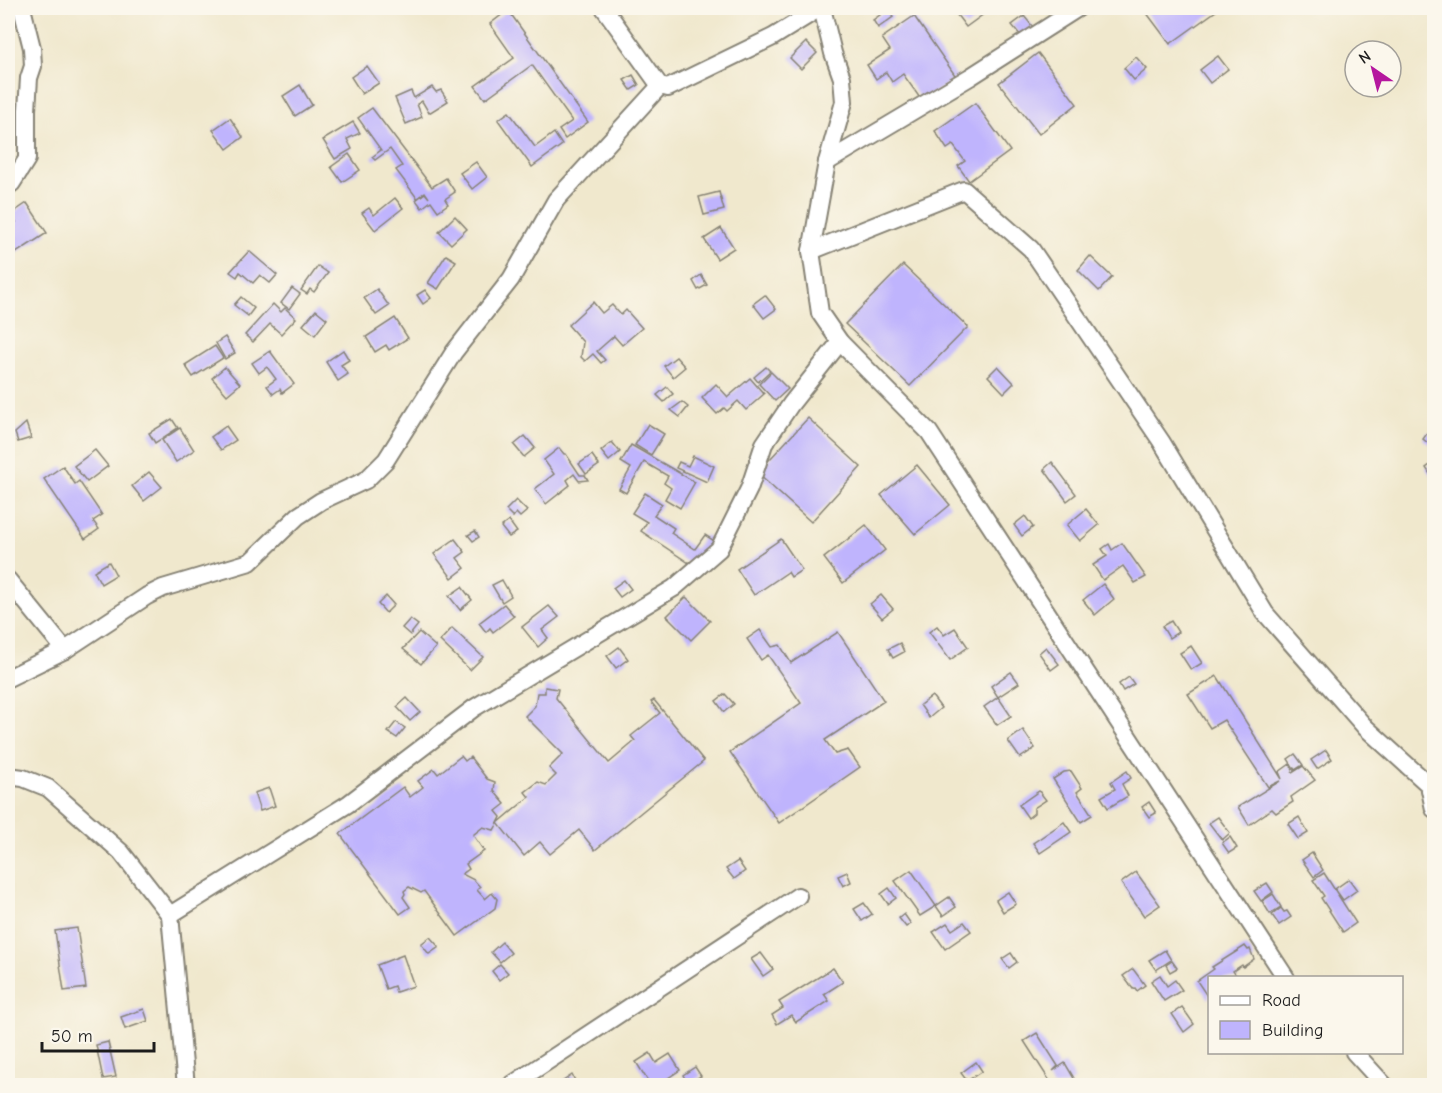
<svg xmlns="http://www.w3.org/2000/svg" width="1442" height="1093" font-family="'Comic Neue',sans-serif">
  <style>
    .building { fill: #bfb4fd }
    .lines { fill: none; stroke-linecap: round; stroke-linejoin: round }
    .minor-casing { stroke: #868274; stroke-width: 20 }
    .minor { stroke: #fff; stroke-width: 16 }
  </style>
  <rect width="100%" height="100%" fill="#fbf7ec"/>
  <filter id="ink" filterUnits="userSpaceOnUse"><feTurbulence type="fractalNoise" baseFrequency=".0167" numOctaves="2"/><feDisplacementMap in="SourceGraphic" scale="12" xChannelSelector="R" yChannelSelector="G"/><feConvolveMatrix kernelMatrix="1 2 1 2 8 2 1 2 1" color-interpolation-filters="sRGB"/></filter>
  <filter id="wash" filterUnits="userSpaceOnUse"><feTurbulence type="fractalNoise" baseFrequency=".008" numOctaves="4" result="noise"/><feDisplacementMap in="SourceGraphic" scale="24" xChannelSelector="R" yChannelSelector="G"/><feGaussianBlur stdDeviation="1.35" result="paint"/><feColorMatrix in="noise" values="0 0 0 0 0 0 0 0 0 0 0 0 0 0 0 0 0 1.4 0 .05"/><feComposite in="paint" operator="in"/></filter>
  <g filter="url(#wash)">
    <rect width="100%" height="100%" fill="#f0e8cd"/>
    <g id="blocks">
      <g class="building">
        <path d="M956,8h36l-26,19 -13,-17z"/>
        <path d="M1143,8h77l-50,36z"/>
        <path d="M508,10l80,112 -23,17 -6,-9 13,-9 -40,-56 -47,34 -10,-13 39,-28 -24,-34z"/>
        <path d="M887,10l6,7 -15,11 -5,-8z"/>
        <path d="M914,16l43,62 -35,23 -19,-27 -11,8 -6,-10 -10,7 -9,-14 23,-15 -8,-12z"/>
        <path d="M1024,16l9,11 -12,9 -9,-11z"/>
        <path d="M806,42l11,11 -16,16 -11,-11z"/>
        <path d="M1038,53l39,51 -38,30 -40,-51z"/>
        <path d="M1218,56l10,13 -18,14 -10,-13z"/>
        <path d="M1136,57l11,12 -13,11 -10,-12z"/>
        <path d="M367,66l12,17 -17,11 -11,-17z"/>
        <path d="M633,75l6,10 -8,5 -7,-10z"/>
        <path d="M300,85l12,20 -17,11 -12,-20z"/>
        <path d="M432,87l4,5 5,-2 7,11 -19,12 -7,-12 -5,3 5,13 -16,7 -11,-26 16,-7 3,7z"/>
        <path d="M975,103l35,48 -41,30 -11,-15 7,-5 -12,-16 -6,4 -12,-18z"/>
        <path d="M372,108l60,79 14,-9 9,14 -10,7 3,5 -10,7 -7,-10 -9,7 -6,-8 9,-7 4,5 -4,-6 -8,6 -21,-28 6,-4 -12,-17 -15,11 -3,-3 9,-7 -23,-32z"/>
        <path d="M509,112l26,35 19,-14 8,12 -30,22 -34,-47z"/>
        <path d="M230,118l13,19 -16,12 -14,-19z"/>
        <path d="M353,122l7,11 -13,6 5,10 -17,10 -12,-19z"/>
        <path d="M349,154l11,16 -18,12 -11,-15z"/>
        <path d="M476,162l11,15 -15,12 -12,-16z"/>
        <path d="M719,192l5,18 -20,5 -5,-18z"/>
        <path d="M395,198l8,10 -28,22 -13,-17 7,-5 5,7z"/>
        <path d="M27,203l20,30 -34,22 -5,-8v-20l8,-5 -5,-8z"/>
        <path d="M455,216l12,13 -16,15 -12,-12z"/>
        <path d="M721,228l13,20 -17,11 -13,-20z"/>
        <path d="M249,251l28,24 -7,8 -10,-8 -7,8 -13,-11 -3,5 -7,-5z"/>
        <path d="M446,255l10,6 -18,28 -10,-6z"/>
        <path d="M1090,256l22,21 -13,14 -21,-21z"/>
        <path d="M903,265l65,62 -58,59 -65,-62z"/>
        <path d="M318,266l10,7 -14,19 -4,-3 -3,5 -6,-4z"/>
        <path d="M701,275l6,10 -9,5 -5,-9z"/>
        <path d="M292,288l8,6 -11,15 -8,-6z"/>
        <path d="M377,289l12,17 -13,9 -12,-17z"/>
        <path d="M425,290l6,8 -8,6 -6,-9z"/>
        <path d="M765,295l11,14 -12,9 -11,-14z"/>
        <path d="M241,297l13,11 -6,8 -14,-11z"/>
        <path d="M593,302l9,11 10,-8 9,10 5,-5 16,18 -20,17 -8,-9 -17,15 8,9 -4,3 -8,-9 -8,7 -4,-4 2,-15 -15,-17z"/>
        <path d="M273,304l8,8 4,-4 11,10 -15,16 -11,-10 -17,18 -8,-7z"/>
        <path d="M316,310l11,9 -12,16 -12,-10z"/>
        <path d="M395,318l13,20 -19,12 -3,-5 -11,7 -9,-15z"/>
        <path d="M225,337l10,16 -10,6 -9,-16z"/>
        <path d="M215,346l8,12 -30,19 -8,-12z"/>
        <path d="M343,350l6,10 -8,5 7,9 -10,7 -12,-19z"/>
        <path d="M270,351l24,33 -12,9 -2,-4 -7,5 -6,-8 9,-7 -9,-12 -8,6 -7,-10z"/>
        <path d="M676,357l9,10 -12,10 -9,-11z"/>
        <path d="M998,366l16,17 -10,10 -16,-17z"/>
        <path d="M225,367l15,17 -13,11 -15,-17z"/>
        <path d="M766,367l4,4 -12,11 -4,-5z"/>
        <path d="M771,372l17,17 -13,12 -16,-17z"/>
        <path d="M750,378l14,16 -18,16 -8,-9 -11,10 -3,-3 -7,6 -15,-16 14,-14 12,13z"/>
        <path d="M667,387l6,7 -9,8 -7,-7z"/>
        <path d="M682,402l6,5 -8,10 -9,-7z"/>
        <path d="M808,418l53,49 -50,55 -54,-49z"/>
        <path d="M172,419l6,9 -23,15 -6,-10z"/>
        <path d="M26,423l5,15 -13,4 -3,-9z"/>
        <path d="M648,424l16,10 -13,21 -16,-10z"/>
        <path d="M226,426l10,14 -15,10 -10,-13z"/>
        <path d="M180,428l14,22 -18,12 -14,-22z"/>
        <path d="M1428,432l6,5 -1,10 -10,-8z"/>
        <path d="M525,436l10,12 -11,9 -10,-12z"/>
        <path d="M612,442l8,10 -11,9 -8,-10z"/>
        <path d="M631,445l64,37 -15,26 -15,-9 6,-11 -7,-5 4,-7 -24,-14 -18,31 -7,-4 12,-21 -10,-6z"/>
        <path d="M559,448l5,6h2l14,21h5l3,5 -9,1 -5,-7 -7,6 3,5 -24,19 -11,-15 19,-15 -10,-14z"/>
        <path d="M95,450l13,16 -21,16 -13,-16z"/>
        <path d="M592,455l7,10 -13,9 -7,-10z"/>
        <path d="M693,456l21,10 -7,16 -31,-14 3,-6 9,4z"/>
        <path d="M1052,462l24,32 -9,7 -23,-32z"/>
        <path d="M1434,462v18l-8,-12z"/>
        <path d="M917,465l33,40 -35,29 -34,-39z"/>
        <path d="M63,466l12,18 4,-3 23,34 -9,6 6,8 -14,10 -41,-60z"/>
        <path d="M149,472l13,15 -18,14 -12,-15z"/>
        <path d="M645,493l17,11 -8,11 20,13 -3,5 24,16 10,-14 11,7 -18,27 -57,-38 6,-9 -15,-9z"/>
        <path d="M516,500l11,11 -7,6 -4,-4 -3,4 -7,-7z"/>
        <path d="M1086,509l13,16 -19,16 -13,-16z"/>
        <path d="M1025,516l8,11 -11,9 -8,-11z"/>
        <path d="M509,521l8,11 -8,5 -8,-10z"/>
        <path d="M866,525l19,25 -42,33 -19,-25z"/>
        <path d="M475,531l4,6 -6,4 -5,-6z"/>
        <path d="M455,539l10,13 -8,6 8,10 -13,10 -18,-24z"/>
        <path d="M781,539l21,31 -11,7 -3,-5 -34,23 -17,-26z"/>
        <path d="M1122,543l24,34 -11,6 -12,-17 -20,14 -10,-15 14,-9 -5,-7 7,-5 3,6z"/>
        <path d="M109,562l7,13 -15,9 -7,-13z"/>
        <path d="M502,580l9,16 -9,6 -10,-17z"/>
        <path d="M624,580l7,9 -11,8 -7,-9z"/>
        <path d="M1103,584l11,15 -19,16 -12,-15z"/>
        <path d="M462,587l10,13 -12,10 -11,-14z"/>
        <path d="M881,595l12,14 -11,9 -12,-14z"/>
        <path d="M386,596l8,9 -8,8 -8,-9z"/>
        <path d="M686,597l24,24 -19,19 -24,-24z"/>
        <path d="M504,604l10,12 -21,16 -3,-4 -4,4 -7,-9z"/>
        <path d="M549,606l10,11 -17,13 6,8 -10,9 -16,-20z"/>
        <path d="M410,619l8,6 -8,10 -8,-7z"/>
        <path d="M1171,621l7,11 -9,6 -7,-12z"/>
        <path d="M937,626l7,9 11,-7 13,19 -18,13 -21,-28z"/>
        <path d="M452,628l31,29 -13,13 -30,-29z"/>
        <path d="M760,630l12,17 8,-2 11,18 47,-31 46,69 -59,39 10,14 13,-4 12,17 -81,56 -49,-71 71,-49 -33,-48 -7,5 -14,-21z"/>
        <path d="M419,632l17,15 -15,17 -18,-15z"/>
        <path d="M900,643l4,9 -11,6 -5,-9z"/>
        <path d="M1191,646l11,17 -11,7 -11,-17z"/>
        <path d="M619,647l9,12 -12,9 -9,-12z"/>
        <path d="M1046,647l13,17 -8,6 -12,-17z"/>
        <path d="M1011,672l8,11 -21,14 13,19 -14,9 -13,-18 14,-10 -7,-11z"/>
        <path d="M1217,676l65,103 -3,-7 11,-8 4,7 -2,2 11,-7 12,14 -24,17 2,5 -17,11 -4,-4 -23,16 -11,-18 42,-26 -12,6 -44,-67 -14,8 -22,-34z"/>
        <path d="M1129,677l5,7 -11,7 -4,-7z"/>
        <path d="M545,687l13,2 -2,9 53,65 26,-22 -4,-5 29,-23 -9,-11 3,-2 50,61 -109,89 -16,-20 -29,24 -10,-12 -16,14 -26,-33 -4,7 -11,-3 -10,8 11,16 -18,13 3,5 -7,5 12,6 6,7 -3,3 8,9 7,-6 5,6 -2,9 -38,28 -33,-45 -3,2 -12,-6 -5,4 1,3 -2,3 7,10 -10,7 -60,-80 63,-47 7,10 13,-10 -5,-6 16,-12 4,5 23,-18 4,5 5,-4 17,22 8,3 -1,9 11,13 -9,7 5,6 -3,6 31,-26 -4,-5 13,-10 8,3 10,-10 -7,-7 14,-14 -38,-38 10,-10 2,-13h8z"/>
        <path d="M725,694l9,10 -10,8 -8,-11z"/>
        <path d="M932,696l9,12 -12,10 -9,-13z"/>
        <path d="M407,698l13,14 -10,9 -13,-14z"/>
        <path d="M396,722l9,6 -8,10 -9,-6z"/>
        <path d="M1023,730l12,18 -15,10 -12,-17z"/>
        <path d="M1326,750l6,9 -15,10 -6,-9z"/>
        <path d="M1295,754l8,11 -8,5 -7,-11z"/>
        <path d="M1071,771l11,17 -5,4 15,23 -11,7 -28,-43 11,-7z"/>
        <path d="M1127,771l4,7 -9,6 6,12 -20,12 -7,-11 14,-8 -4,-7z"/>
        <path d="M269,788l6,18 -15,5 -6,-18z"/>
        <path d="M1039,791l7,9 -12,8v5l-6,5 -9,-13z"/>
        <path d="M1149,802l7,11 -7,4 -7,-10z"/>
        <path d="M1218,817l12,16 -8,7 -13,-17z"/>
        <path d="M1299,817l9,16 -10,6 -10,-15z"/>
        <path d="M1064,822l7,10 -31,21 -7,-10z"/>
        <path d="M1230,837l7,11 -8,5 -7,-10z"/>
        <path d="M1312,853l11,17 -9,7 -12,-17z"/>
        <path d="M738,861l7,10 -11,8 -8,-10z"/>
        <path d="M911,870l25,36 -16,10 -25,-35z"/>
        <path d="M847,872l4,10 -8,4 -5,-10z"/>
        <path d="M1136,872l24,33 -16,11 -23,-33z"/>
        <path d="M1324,873l32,50 -13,9 -22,-34 3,-2 -11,-16z"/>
        <path d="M1349,879l8,11 -14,10 -8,-11z"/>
        <path d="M1267,883l6,9 -12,9 -7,-10z"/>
        <path d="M889,888l7,10 -8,6 -7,-10z"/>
        <path d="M1008,892l8,12 -13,8 -7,-12z"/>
        <path d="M1273,894l8,13 -11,7 -8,-13z"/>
        <path d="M949,897l7,10 -13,9 -7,-10z"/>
        <path d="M864,903l8,11 -10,7 -8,-12z"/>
        <path d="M1281,908l3,4 3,-1 4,6 -12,8 -7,-10z"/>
        <path d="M904,914l7,10 -5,3 -7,-9z"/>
        <path d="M964,922l7,9 -26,18 -12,-17 14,-9 5,7z"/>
        <path d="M77,928l9,60 -22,3 -9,-60z"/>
        <path d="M430,937l9,10 -10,7 -8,-10z"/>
        <path d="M502,942l9,11 -11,9 -9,-10z"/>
        <path d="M1245,946l3,4 2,-1 4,10 -11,8 -1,-2 -9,6 5,7h-28l-1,21 -12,-18 17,-12 -2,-2z"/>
        <path d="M1165,950l6,10 -15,10 -7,-10z"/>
        <path d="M761,953l12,16 -10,7 -12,-17z"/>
        <path d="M1011,953l6,9 -8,6 -7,-9z"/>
        <path d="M403,955l11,31 -18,6 -2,-6 -8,3 -9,-24z"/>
        <path d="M1172,961l5,7 -7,4 -4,-7z"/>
        <path d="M500,964l8,9 -9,7 -7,-9z"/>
        <path d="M833,968l10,14 -19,12 5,7 -33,21 -5,-7 -14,9 -5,-9 11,-7 -4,-6z"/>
        <path d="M1133,969l12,16 -8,6 -2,-3 -2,1 -10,-13z"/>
        <path d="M1160,975l7,11 8,-6 7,10 -18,11 -13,-20z"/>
        <path d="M1182,1007l12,17 -10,8 -12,-18z"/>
        <path d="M144,1009l4,12 -23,8 -4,-12z"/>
        <path d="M1037,1033l21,33 -5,5 12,-8 10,17 -10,6h-12l-29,-45z"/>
        <path d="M108,1042l8,35 -13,2 -7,-34z"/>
        <path d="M650,1053l6,10 14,-9 10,16 -24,16h-5l-15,-24z"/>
        <path d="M976,1062l6,9 -15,10 -6,-8z"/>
        <path d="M695,1067l6,9 -13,8 -5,-9z"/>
        <path d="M572,1075l6,11h-22z"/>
      </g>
    </g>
  </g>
  <g filter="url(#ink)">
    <use href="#blocks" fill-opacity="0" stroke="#868274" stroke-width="1.5"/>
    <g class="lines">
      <defs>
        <g id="minor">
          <path d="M604,8l56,78 8,2 105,-51 47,-29"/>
          <path d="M822,8l11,45 9,25 2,24 -17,60 -16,89 9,62 20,29 89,90 357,546"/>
          <path d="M827,162l143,-85 108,-69"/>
          <path d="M8,186l4,-3 15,-24v-49l2,-32 4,-12 -1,-18 -10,-40"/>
          <path d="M811,251l153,-61 67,59 130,192 104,172 100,114 64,58 5,24"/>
          <path d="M8,580l57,70"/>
          <path d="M8,678l57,-28 82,-54 16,-8 87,-26 48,-46 23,-15 45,-21 20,-20 68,-108 57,-73 45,-79 104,-114"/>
          <path d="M8,776l15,2 25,10 73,64 49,63 16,171"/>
          <path d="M170,915l178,-111 126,-96 200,-120 45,-39 30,-60 15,-45 27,-40 49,-62"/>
          <path d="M1354,1052l31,34"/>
          <path d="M510,1086l288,-190"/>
        </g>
      </defs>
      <use href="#minor" class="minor-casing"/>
      <use href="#minor" class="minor"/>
    </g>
  </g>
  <rect width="1442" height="1093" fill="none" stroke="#fbf7ec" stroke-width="30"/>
  <rect x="1208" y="976" width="195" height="78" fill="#fbf7ec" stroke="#a29f99" stroke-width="1.5"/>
  <rect x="1220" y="996" width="30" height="9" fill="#ffffff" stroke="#a29f99" stroke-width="1.5"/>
  <text x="1262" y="1006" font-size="18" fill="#1c1c1c">Road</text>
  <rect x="1220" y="1021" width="30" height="18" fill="#bfb4fd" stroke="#a29f99" stroke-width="1.5"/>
  <text x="1262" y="1036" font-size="18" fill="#1c1c1c">Building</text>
  <g transform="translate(1373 69) rotate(325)"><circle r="28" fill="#fbf7ec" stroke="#a29f99" stroke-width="1.5"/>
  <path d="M0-4.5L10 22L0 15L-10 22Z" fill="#b5179e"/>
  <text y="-9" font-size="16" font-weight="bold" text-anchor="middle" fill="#1c1c1c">N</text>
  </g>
  <path d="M42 1042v9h112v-9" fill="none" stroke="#1c1c1c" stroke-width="3"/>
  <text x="51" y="1042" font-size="18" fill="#1c1c1c" stroke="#fbf7ec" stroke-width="4.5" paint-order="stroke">50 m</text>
</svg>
